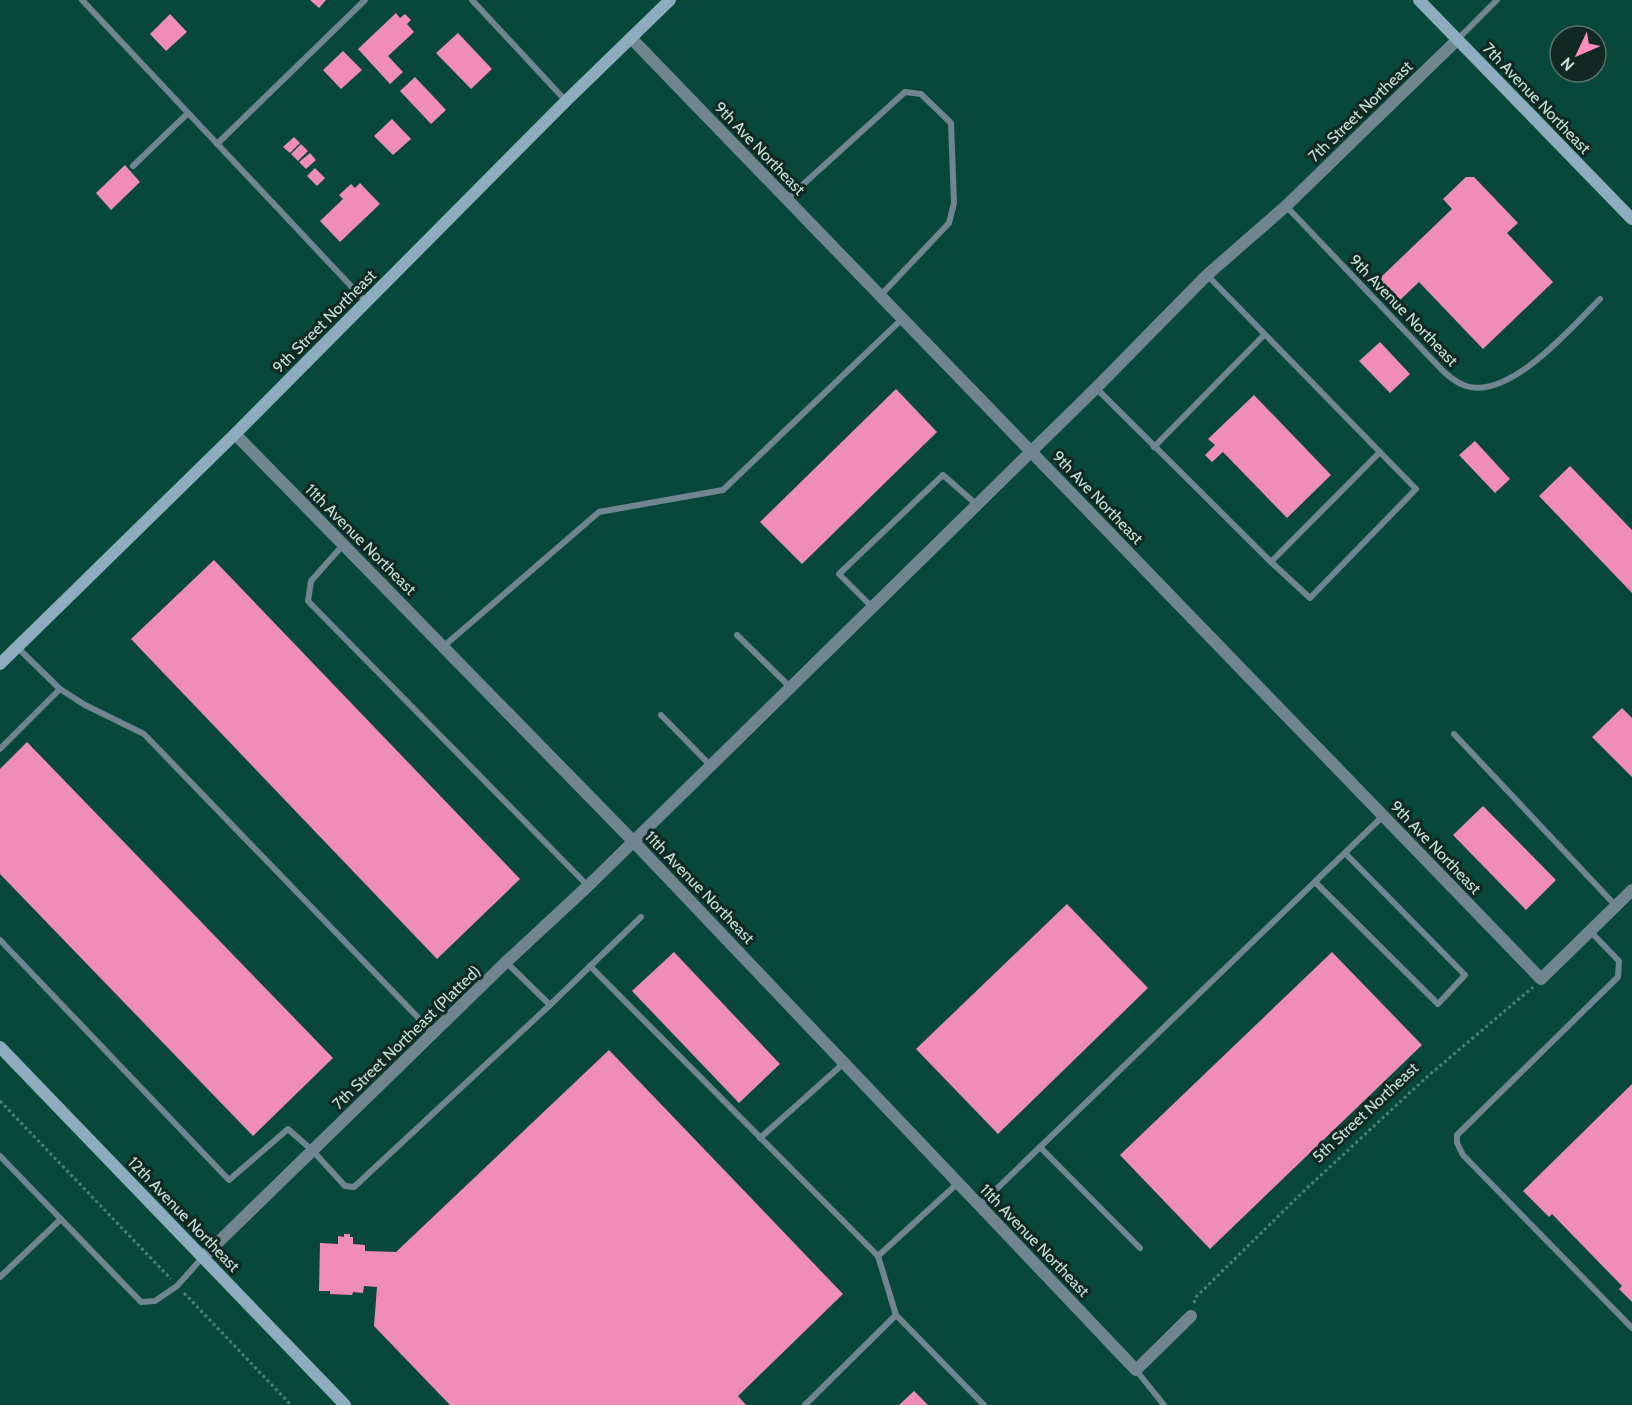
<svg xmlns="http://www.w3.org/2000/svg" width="1632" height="1405" font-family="Cabin,sans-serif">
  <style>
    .building { fill: #f08db7 }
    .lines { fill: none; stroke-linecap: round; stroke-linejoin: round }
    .path { stroke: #4d8074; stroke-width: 3; stroke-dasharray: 3 3; stroke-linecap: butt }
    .lane { stroke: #718591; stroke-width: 6 }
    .street { stroke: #718591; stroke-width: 12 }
    .secondary { stroke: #8dadbf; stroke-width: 12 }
    .labels { text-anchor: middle; stroke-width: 6; stroke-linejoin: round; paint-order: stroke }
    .street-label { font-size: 16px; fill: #c3e0d6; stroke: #112922 }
  </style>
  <rect width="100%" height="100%" fill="#08483a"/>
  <g class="building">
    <path d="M310,0h16l-7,8z"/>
    <path d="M396,13l4,5 5,-4 6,6 -4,4 7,8 -26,24 15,16 -13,12 -32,-35z"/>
    <path d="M170,14l17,18 -21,19 -16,-17z"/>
    <path d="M458,33l34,36 -21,20 -35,-36z"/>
    <path d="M343,51l19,19 -21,19 -18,-19z"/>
    <path d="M415,77l31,33 -15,14 -31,-33z"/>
    <path d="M392,119l19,20 -18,16 -19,-19z"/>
    <path d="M294,137l6,6 -10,10 -7,-6z"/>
    <path d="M301,144l7,7 -10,10 -7,-7z"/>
    <path d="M310,153l6,7 -10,9 -7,-7z"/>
    <path d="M125,165l15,17 -29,28 -15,-17z"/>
    <path d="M315,168l10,10 -8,8 -10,-10z"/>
    <path d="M1466,177h8l44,46 -11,10 46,49 -70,67 -64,-67 -20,19 -21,-21 74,-71 -9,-10z"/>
    <path d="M360,183l20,21 -40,38 -20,-21 23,-22 -4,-4 12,-11 4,4z"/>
    <path d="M1380,342l30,32 -20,19 -31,-32z"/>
    <path d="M896,389l41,43 -135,132 -42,-42z"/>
    <path d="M1254,395l77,80 -44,43 -64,-66 -11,10 -7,-7 10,-10 -7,-6z"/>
    <path d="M1475,441l35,38 -15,14 -36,-38z"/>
    <path d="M1570,466l62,64v63l-93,-97z"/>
    <path d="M214,560l306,319 -83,80 -306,-320z"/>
    <path d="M1622,708l10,10v59l-40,-40z"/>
    <path d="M27,742l306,316 -80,78 -253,-262v-105z"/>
    <path d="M1483,806l73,74 -30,30 -73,-75z"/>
    <path d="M1067,904l81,84 -150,146 -82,-85z"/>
    <path d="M674,952l106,112 -41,39 -107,-112z"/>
    <path d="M1332,952l90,93 -212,204 -90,-94z"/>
    <path d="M609,1050l234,244 -105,102 8,9h-296l-76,-79 3,-39 -13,-1 -1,7 -10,-1 -1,3 -22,-1v-3h-11l1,-48 18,1v-8l6,1v-3h6v3h3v7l12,1v6l31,1z"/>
    <path d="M1632,1084v218l-13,-13 3,-3 -70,-72 -3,3 -26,-26z"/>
    <path d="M914,1391l14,14h-29z"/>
  </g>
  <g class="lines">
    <g class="path">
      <path d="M0,1101l171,178"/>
      <path d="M184,1293l107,112"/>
      <path d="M1194,1303l2,-6 110,-108 122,-113 105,-89"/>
    </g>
    <g class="lane">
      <path d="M82,0l284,302"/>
      <path d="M472,0l94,101"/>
      <path d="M1457,40l40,-40"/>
      <path d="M217,144l148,-144"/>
      <path d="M133,166l55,-53"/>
      <path d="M787,199l118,-107 16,2 30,29 3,80 -5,20 -69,73"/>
      <path d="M1286,206l157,165c7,6 13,12 23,15 44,14 106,-59 134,-87"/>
      <path d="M1096,388l175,174 39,36 106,-109 -209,-214"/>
      <path d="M1154,447l110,-112"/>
      <path d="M343,545l-32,36 -3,20 280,285"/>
      <path d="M1271,562l109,-110"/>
      <path d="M872,607l-33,-33 104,-99 33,29"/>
      <path d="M737,635l53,52"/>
      <path d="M444,646l155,-134 124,-22 179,-171"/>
      <path d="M17,647l43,42 25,16 59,29 289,299"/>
      <path d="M661,715l49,50"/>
      <path d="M1454,734l162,172"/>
      <path d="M0,749l60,-60"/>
      <path d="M1315,882l123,122 27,-29 -120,-122"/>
      <path d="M1590,931l29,30 -1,16 -161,158v8l6,12 169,173"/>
      <path d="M0,940l229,240 59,-51 25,22 32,35 9,1 196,-182 -44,-43"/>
      <path d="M590,966l288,290 18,59"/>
      <path d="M550,1005l91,-88"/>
      <path d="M760,1138l84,-75"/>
      <path d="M1040,1147l100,101"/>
      <path d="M0,1156l141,146 14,-1 22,-15 25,-28"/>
      <path d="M980,1205l403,-389"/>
      <path d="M878,1256l80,-73"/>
      <path d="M0,1277l61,-58"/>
      <path d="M1136,1370l28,35"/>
      <path d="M805,1405l91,-90 88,90"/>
    </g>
    <g class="street">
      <path d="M631,38l910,941 91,-89"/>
      <path d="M235,434l398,407 503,529 55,-54"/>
      <path d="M202,1258l304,-296 82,-76 508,-498 111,-113 79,-69 171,-166"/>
    </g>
    <g class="secondary">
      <path d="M1419,0l213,219"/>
      <path d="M0,664l235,-230 331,-333 104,-101"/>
      <path d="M0,1047l345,358"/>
    </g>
  </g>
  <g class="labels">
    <g class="street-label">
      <text transform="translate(1537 98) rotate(46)" y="6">7th Avenue Northeast</text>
      <text transform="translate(1360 111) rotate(-44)" y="6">7th Street Northeast</text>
      <text transform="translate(760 148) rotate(46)" y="6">9th Ave Northeast</text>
      <text transform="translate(1404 310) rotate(46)" y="6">9th Avenue Northeast</text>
      <text transform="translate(324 321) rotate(-45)" y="6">9th Street Northeast</text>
      <text transform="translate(1098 497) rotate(46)" y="6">9th Ave Northeast</text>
      <text transform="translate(361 539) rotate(45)" y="6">11th Avenue Northeast</text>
      <text transform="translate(1436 847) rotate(46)" y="6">9th Ave Northeast</text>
      <text transform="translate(700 887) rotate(46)" y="6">11th Avenue Northeast</text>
      <text transform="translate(406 1037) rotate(-44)" y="6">7th Street Northeast (Platted)</text>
      <text transform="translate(1365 1112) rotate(-43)" y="6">5th Street Northeast</text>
      <text transform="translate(184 1214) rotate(46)" y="6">12th Avenue Northeast</text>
      <text transform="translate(1035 1240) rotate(46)" y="6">11th Avenue Northeast</text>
    </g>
  </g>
  <g transform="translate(1578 54) rotate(226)"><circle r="28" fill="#112922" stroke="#58726a" stroke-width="1.5"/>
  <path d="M0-4.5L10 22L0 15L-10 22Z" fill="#fd8ebe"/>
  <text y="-9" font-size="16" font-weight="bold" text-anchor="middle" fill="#c3e0d6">N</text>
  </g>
</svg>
